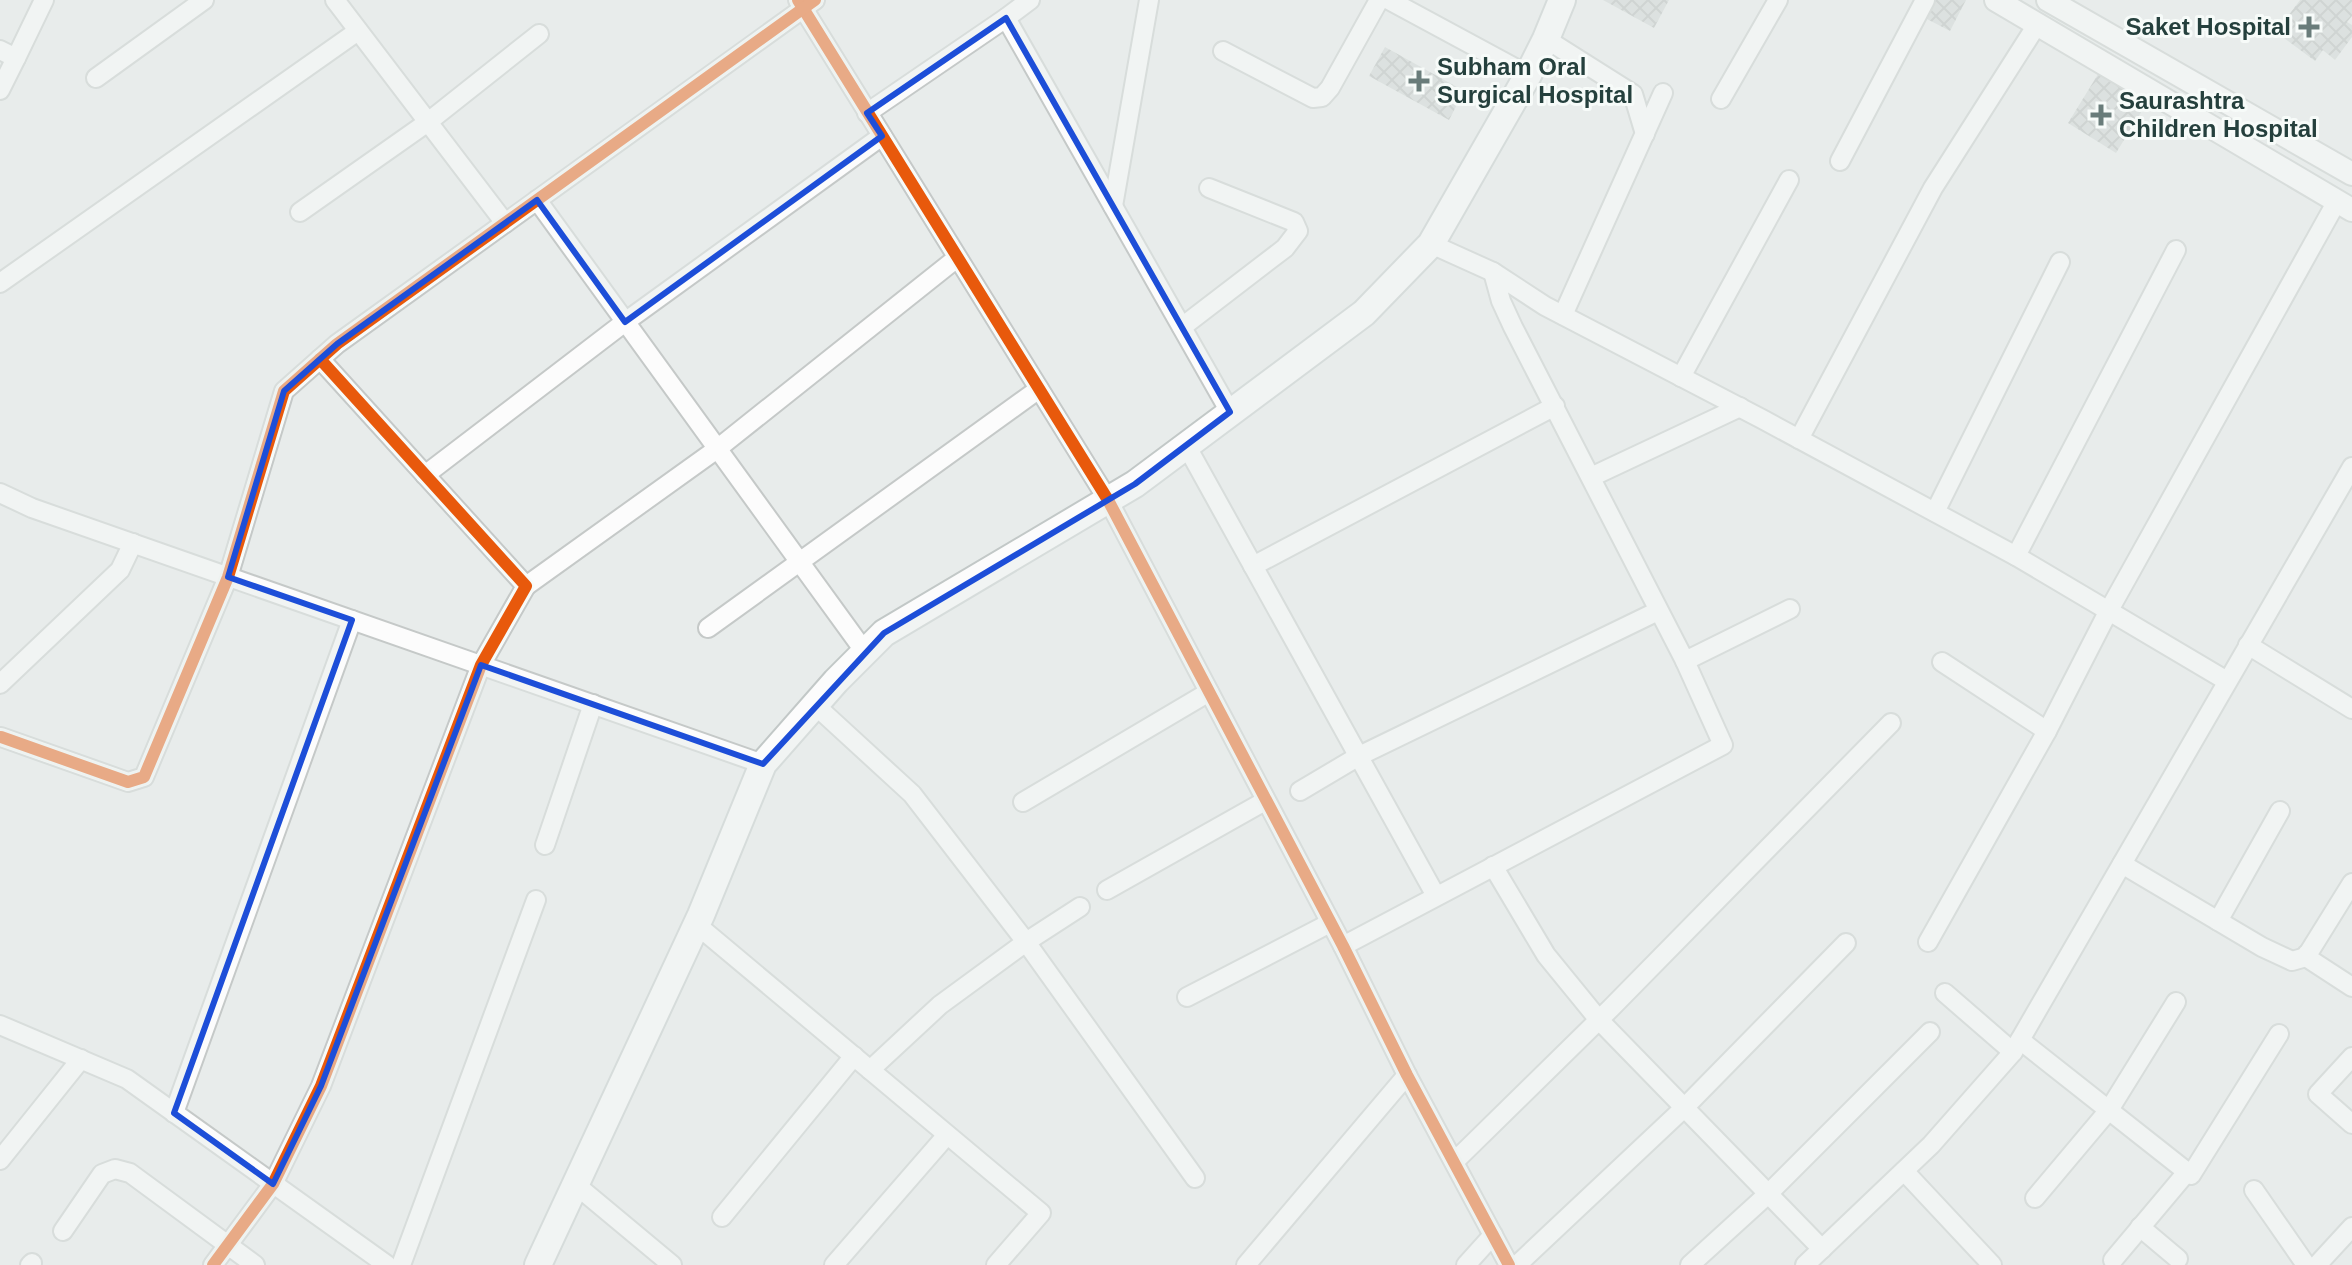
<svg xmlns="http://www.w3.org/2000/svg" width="2352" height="1265" font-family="Helvetica,sans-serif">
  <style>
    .building { fill: url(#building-cross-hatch) }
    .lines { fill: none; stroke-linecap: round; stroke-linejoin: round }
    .minor-casing { stroke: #c5c9c8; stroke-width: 22 }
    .tertiary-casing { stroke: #c5c9c8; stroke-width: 26 }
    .secondary-casing { stroke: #c2c8c7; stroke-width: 30 }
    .minor { stroke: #fcfcfc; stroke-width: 18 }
    .tertiary { stroke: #fcfcfc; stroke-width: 22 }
    .secondary { stroke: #fcfcfc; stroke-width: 26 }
    .cycleway-casing { stroke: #f7fbf9; stroke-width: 17 }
    .cycleway { stroke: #e8590c; stroke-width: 12 }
    .marked { fill: none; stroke: #1d4ed8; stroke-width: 6; stroke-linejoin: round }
    .poi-dot { fill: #697c7a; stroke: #f7fbf9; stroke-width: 3 }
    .labels { text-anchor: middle; stroke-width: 6; stroke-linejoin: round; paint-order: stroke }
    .poi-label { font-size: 24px; font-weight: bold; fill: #25403d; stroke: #f7fbf9; text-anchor: start }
  </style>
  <defs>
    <pattern id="building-cross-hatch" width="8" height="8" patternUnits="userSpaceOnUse" patternTransform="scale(2)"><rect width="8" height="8" fill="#cfd3d2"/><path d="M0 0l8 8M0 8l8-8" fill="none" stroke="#b2b6b5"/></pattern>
  </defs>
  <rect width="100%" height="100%" fill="#e8eceb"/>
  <g class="building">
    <path d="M1603,0h66l-15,28z"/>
    <path d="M1934,0h32l-16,31 -25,-13z"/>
    <path d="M2300,0h52v16l-5,6 5,3v12l-17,23 -12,-10 -8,11 -39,-29z"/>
    <path d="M1385,47l79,44 -15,29 -80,-44z"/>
    <path d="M2100,71l48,30 -32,52 -48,-30z"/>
  </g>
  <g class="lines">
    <defs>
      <g id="minor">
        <path d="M335,0l170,223"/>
        <path d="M798,0l310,500 235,446 64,129 102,190"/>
        <path d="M1389,0l139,75"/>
        <path d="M1006,18l224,394"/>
        <path d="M1546,39l87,55 12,40"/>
        <path d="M0,50l16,8 -16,32"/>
        <path d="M1223,51l90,47 9,-1 8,-9 49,-88"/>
        <path d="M16,58l28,-58"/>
        <path d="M96,78l108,-78"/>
        <path d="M1721,99l57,-99"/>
        <path d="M867,113l139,-95 24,-18"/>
        <path d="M1840,161l85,-161"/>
        <path d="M537,200l328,452"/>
        <path d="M1113,206l36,-206"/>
        <path d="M300,212l128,-90 111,-88"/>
        <path d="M1431,244l62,28 52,34 217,113 254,137 211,125"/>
        <path d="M0,283l358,-252"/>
        <path d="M1563,315l100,-222"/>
        <path d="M1182,327l103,-79 13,-17 -4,-9 -85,-34"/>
        <path d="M1681,377l108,-197"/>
        <path d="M1799,439l134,-251 105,-165"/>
        <path d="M1186,445l250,451"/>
        <path d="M425,475l200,-153 257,-186"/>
        <path d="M1591,477l149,-70"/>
        <path d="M0,493l32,15 731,256"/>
        <path d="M1935,512l125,-250"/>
        <path d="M2016,556l160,-306"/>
        <path d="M1253,566l302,-160"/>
        <path d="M526,586l191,-137 240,-191"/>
        <path d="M708,628l331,-239"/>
        <path d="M2248,645l104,64"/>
        <path d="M1685,661l105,-52"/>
        <path d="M1942,662l105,69"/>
        <path d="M0,684l120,-114 13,-27"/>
        <path d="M815,705l97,89 114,148 -86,63 -70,65"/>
        <path d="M1,737l127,45 16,-5 84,-200 56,-186 53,-47 478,-344"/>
        <path d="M1300,791l59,-35 299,-145"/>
        <path d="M1023,802l186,-110"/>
        <path d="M545,845l48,-141"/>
        <path d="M2122,864l140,83 30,14 14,-4 46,-74"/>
        <path d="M1493,866l53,89 53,65 223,229"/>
        <path d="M1107,890l158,-89"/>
        <path d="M1080,907l-54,35 169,236"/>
        <path d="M2218,921l62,-110"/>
        <path d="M697,925l344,288 -45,52"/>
        <path d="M1928,942l119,-211 61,-119 229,-411"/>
        <path d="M1343,946l380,-201 -38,-84 -172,-334 -12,-26 -8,-29"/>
        <path d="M2307,954l-1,3 46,30"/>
        <path d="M1945,993l68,59"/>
        <path d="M1187,997l143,-74"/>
        <path d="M0,1025l127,54 260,186"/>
        <path d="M2020,1040l171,135 88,-141"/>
        <path d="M2352,1057l-34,37 34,30"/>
        <path d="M174,1113l178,-493"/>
        <path d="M0,1160l81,-101"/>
        <path d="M1455,1161l156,-153 280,-285"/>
        <path d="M1904,1171l88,94"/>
        <path d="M576,1185l96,80"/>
        <path d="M2254,1190l52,75"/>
        <path d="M2035,1198l74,-88 67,-108"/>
        <path d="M722,1217l132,-161"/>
        <path d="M2140,1227l38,32"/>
        <path d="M63,1231l39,-57 13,-5 15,4 125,92"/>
        <path d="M2113,1260l74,-88"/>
        <path d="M30,1265l2,-2"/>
        <path d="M213,1265l60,-81 48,-98 160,-421 45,-79 -206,-227"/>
        <path d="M401,1265l135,-365"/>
        <path d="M834,1265l113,-130"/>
        <path d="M1246,1265l161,-190"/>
        <path d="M1466,1265l27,-30"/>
        <path d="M1517,1265l167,-157 162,-165"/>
        <path d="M1690,1265l78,-71 162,-162"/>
        <path d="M1805,1265l126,-120 82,-93 339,-585"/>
        <path d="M2317,1265l35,-38"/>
      </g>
      <g id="tertiary">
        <path d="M1996,0l356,210"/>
        <path d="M2048,0l304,174"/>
      </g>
      <path id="secondary" d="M538,1265l163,-350 62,-151 73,-83 48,-48 251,-149 229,-171 67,-69 97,-169 18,-36 16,-39"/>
    </defs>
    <use href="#minor" class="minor-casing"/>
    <use href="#tertiary" class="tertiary-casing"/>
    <use href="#secondary" class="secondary-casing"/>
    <use href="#minor" class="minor"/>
    <use href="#tertiary" class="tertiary"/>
    <use href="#secondary" class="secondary"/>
    <defs>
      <g id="cycleway">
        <path d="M798,0l310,500 235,446 64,129 102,190"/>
        <path d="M1,737l127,45 16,-5 84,-200 56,-186 53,-47 478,-344"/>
        <path d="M213,1265l60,-81 48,-98 160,-421 45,-79 -206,-227"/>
      </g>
    </defs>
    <use href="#cycleway" class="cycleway-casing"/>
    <use href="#cycleway" class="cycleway"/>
  </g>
  <path d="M0 0H2352V1265H0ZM1006,18l224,394 -95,72 -251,149 -121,131 -282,-99 -160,421 -48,98 -99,-71 178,-493 -124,-43 56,-186 53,-47 200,-144 88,122 257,-186 -15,-23z" fill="#e8eceb" fill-opacity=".55" fill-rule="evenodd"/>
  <path class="marked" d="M1006,18l224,394 -95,72 -251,149 -121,131 -282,-99 -160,421 -48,98 -99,-71 178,-493 -124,-43 56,-186 53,-47 200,-144 88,122 257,-186 -15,-23z"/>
  <g class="poi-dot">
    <path d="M2305 15h8v8h8v8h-8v8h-8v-8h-8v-8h8z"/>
    <path d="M1415 69h8v8h8v8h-8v8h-8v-8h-8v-8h8z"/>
    <path d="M2097 103h8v8h8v8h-8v8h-8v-8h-8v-8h8z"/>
  </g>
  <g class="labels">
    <g class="poi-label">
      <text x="2291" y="35" text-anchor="end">Saket Hospital</text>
      <text x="1437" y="75">Subham Oral<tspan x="1437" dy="28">Surgical Hospital</tspan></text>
      <text x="2119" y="109">Saurashtra<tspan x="2119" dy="28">Children Hospital</tspan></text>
    </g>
  </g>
</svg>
